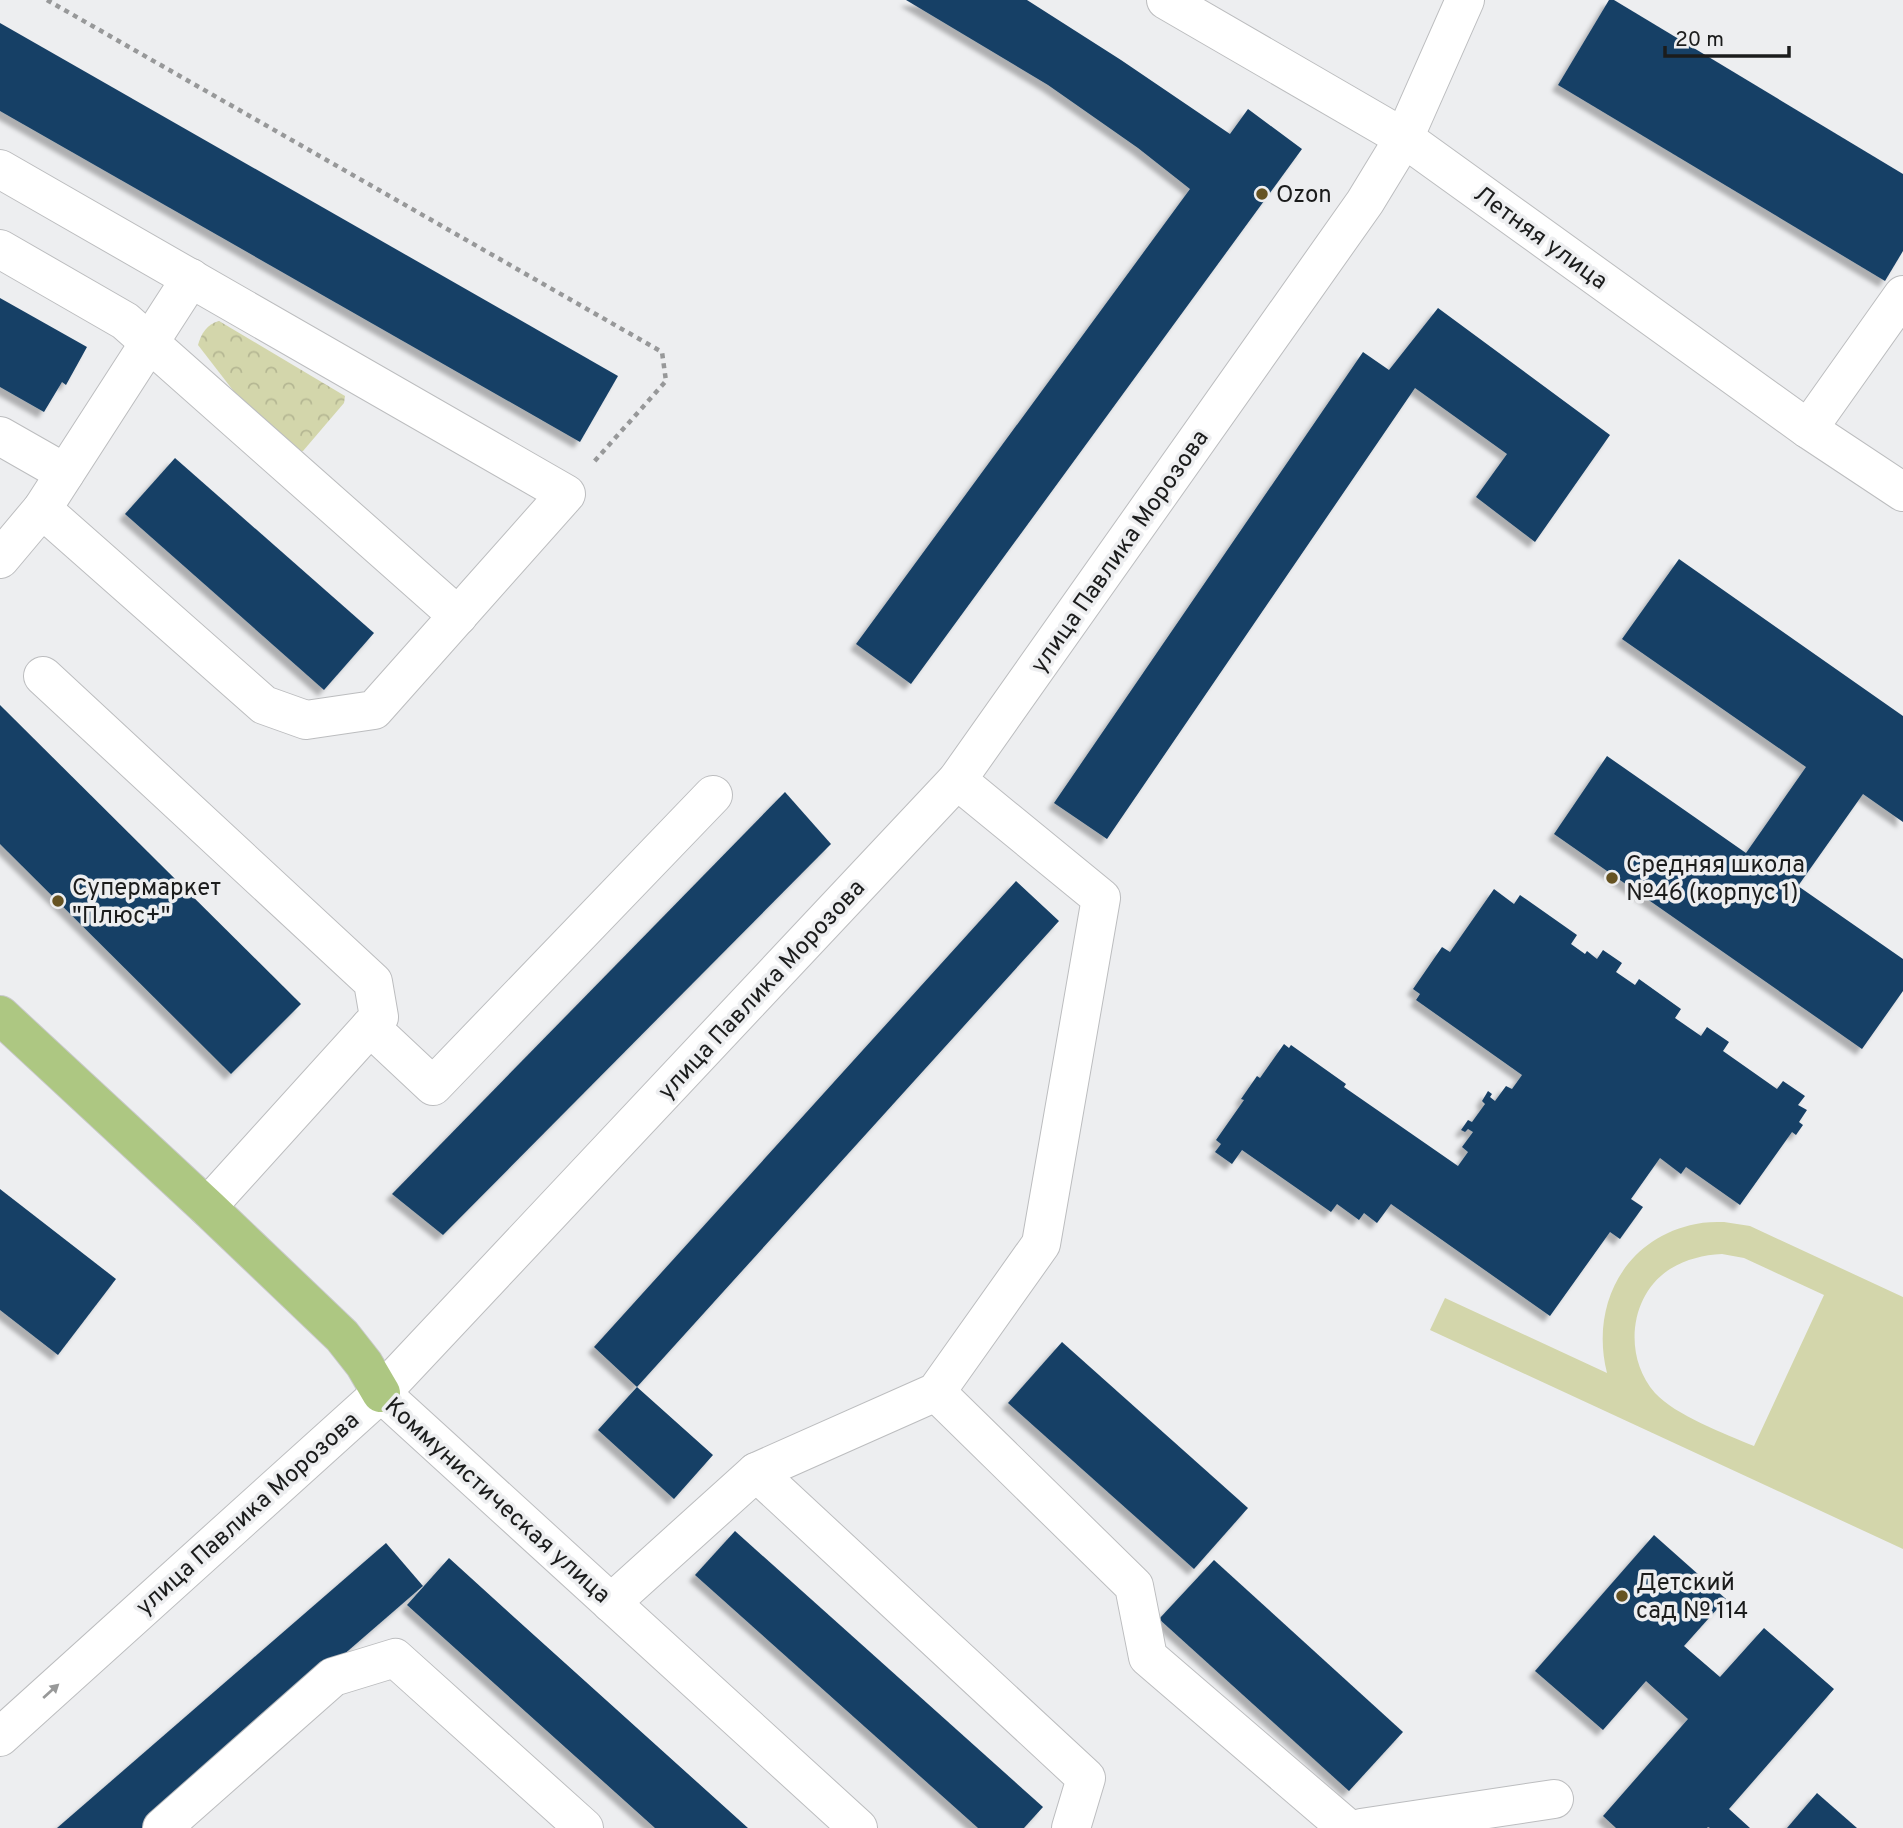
<svg xmlns="http://www.w3.org/2000/svg" width="1903" height="1828" font-family="Overpass,sans-serif">
  <style>
    .park { fill: url(#park-crowns) }
    .pitch { fill: #d3d6ab; fill-rule: evenodd }
    .building { fill: #184066; filter: url(#shadow) }
    .lines { fill: none; stroke-linecap: round; stroke-linejoin: round }
    .minor-casing { stroke: #bcbdbf; stroke-width: 40 }
    .major-casing { stroke: #c8c9c9; stroke-width: 40 }
    .path { stroke: #979899; stroke-width: 4.5; stroke-dasharray: 5 5; stroke-linecap: butt }
    .minor { stroke: #fff; stroke-width: 38 }
    .major { stroke: #adc782; stroke-width: 38 }
    .oneway { fill: #989999 }
    .poi-dot { fill: #665322; stroke: #edeef0; stroke-width: 2.5 }
    .labels { text-anchor: middle; stroke-width: 7; stroke-linejoin: round; paint-order: stroke }
    .poi-label { font-size: 24px; fill: #1b1c1c; stroke: #edeef0; text-anchor: start }
    .street-label { font-size: 24px; fill: #1b1c1c; stroke: #edeef0 }
  </style>
  <defs>
    <pattern id="park-crowns" width="20" height="18" patternUnits="userSpaceOnUse" patternTransform="scale(1.75)"><rect width="20" height="18" fill="#d3d6ab"/><path d="M2 6a3 3 0 1 1 6 0M12 15a3 3 0 1 1 6 0" fill="none" stroke="#b5b793"/></pattern>
    <filter id="shadow"><feDropShadow dx="-6" dy="6" stdDeviation="2" flood-color="#0004"/></filter>
  </defs>
  <rect width="100%" height="100%" fill="#edeef0"/>
  <path class="park" d="M219,321l126,75 -1,7 -41,48 -9,2 -52,-51 -44,-57c3,-11 9,-21 21,-24z"/>
  <path class="pitch" d="M1724,1222l26,4 153,71v252l-473,-219 15,-32 162,75c-17,-67 17,-135 89,-149 9,-2 19,-2 28,-2zM1722,1254l22,4 80,37 -70,151c-29,-12 -79,-31 -99,-53 -32,-36 -26,-98 15,-124 17,-10 33,-14 52,-15z"/>
  <g class="building">
    <path d="M906,0h121l94,60 109,74 18,-25 54,40 -391,535 -55,-40 334,-455 -52,-41 -90,-63z"/>
    <path d="M1609,0h5l289,174v77l-18,30 -327,-196z"/>
    <path d="M0,23l618,353 -38,66 -580,-331z"/>
    <path d="M0,298l87,49 -21,38 -4,-3 -18,30 -44,-25z"/>
    <path d="M1438,308l172,127 -75,107 -59,-45 31,-43 -92,-66 -308,451 -53,-36 309,-451 26,18z"/>
    <path d="M175,458l199,175 -50,57 -199,-176z"/>
    <path d="M1679,559l224,157v106l-40,-28 -65,92 105,73v32l-41,58 -308,-215 53,-78 139,97 60,-86 -184,-128z"/>
    <path d="M0,705l301,299 -70,70 -231,-230z"/>
    <path d="M785,792l46,52 -388,391 -51,-41z"/>
    <path d="M1016,881l43,40 -422,466 76,68 -39,44 -76,-69 39,-43 -43,-40z"/>
    <path d="M1494,889l20,15 6,-9 57,40 -6,9 14,10 2,-3 10,8 6,-9 19,13 -6,9 19,13 4,-6 42,30 -6,9 26,18 6,-9 22,15 -6,9 54,38 6,-8 22,15 -7,9 9,5 -8,12 4,3 -7,10 -4,-3 -52,73 -54,-38 -5,7 -21,-16 -29,41 12,8 -23,32 -10,-7 -60,84 -159,-112 -14,19 -13,-10 -5,7 -22,-16 -6,8 -89,-62 -10,14 -17,-12 6,-8 -5,-4 28,-40 -3,-1 16,-23 3,2 24,-34 5,4 2,-3 55,39 -2,3 114,79 10,-14 -6,-5 11,-15 -5,-3 -3,3 -4,-2 7,-10 4,2 13,-18 -3,-3 6,-10 4,3 -2,3 5,4 11,-15 6,3 10,-14 -106,-75 4,-6 -7,-5 29,-42 8,5z"/>
    <path d="M0,1189l116,90 -58,76 -58,-45z"/>
    <path d="M1062,1342l186,166 -54,61 -186,-166z"/>
    <path d="M735,1531l308,276 -19,21h-46l-283,-253z"/>
    <path d="M1654,1535l72,64 -42,47 36,31 44,-49 70,61 -105,120 21,19h-40l-2,-1 -1,1h-91l-13,-12 85,-97 -42,-38 -43,49 -68,-59z"/>
    <path d="M386,1543l37,43 -280,242h-86z"/>
    <path d="M449,1558l66,60 233,210h-93l-248,-223z"/>
    <path d="M1214,1560l189,172 -54,59 -190,-172z"/>
    <path d="M1817,1793l40,35h-70z"/>
  </g>
  <g class="lines">
    <defs>
      <g id="minor">
        <path d="M1166,0l238,138 404,291 95,63"/>
        <path d="M0,169l566,325 -192,216 -68,10 -42,-15 -222,-196"/>
        <path d="M0,249l125,72 333,295"/>
        <path d="M1808,429l95,-134"/>
        <path d="M0,436l65,37"/>
        <path d="M0,559l42,-50 149,-231"/>
        <path d="M43,676l330,306 6,35 -172,190"/>
        <path d="M370,1027l63,59 280,-291"/>
        <path d="M936,1392l198,194 14,71 199,171"/>
        <path d="M381,1393l477,435"/>
        <path d="M756,1472l330,306 -15,50"/>
        <path d="M611,1603l145,-131 180,-80 105,-148 60,-346 -144,-118"/>
        <path d="M0,1737l381,-344 576,-613 408,-578 39,-64 61,-138"/>
        <path d="M162,1828l171,-151 62,-19 189,170"/>
        <path d="M1361,1828l193,-29"/>
      </g>
      <path id="major" d="M0,1015l207,192 135,129 22,28 17,29"/>
    </defs>
    <use href="#minor" class="minor-casing"/>
    <use href="#major" class="major-casing"/>
    <path class="path" d="M47,0l615,352 4,29 -74,83"/>
    <use href="#minor" class="minor"/>
    <use href="#major" class="major"/>
  </g>
  <defs><path id="oneway-solid" d="M-6-.8H1V-3.2L6.5 0L1 3.2V.8H-6Z" transform="scale(1.75)"/></defs>
  <use class="oneway" href="#oneway-solid" transform="translate(51 1691) rotate(-42)"/>
  <g class="poi-dot">
    <circle cx="1262" cy="194" r="7"/>
    <circle cx="1612" cy="878" r="7"/>
    <circle cx="58" cy="901" r="7"/>
    <circle cx="1622" cy="1596" r="7"/>
  </g>
  <g class="labels">
    <g class="poi-label">
      <text x="1276" y="202">Ozon</text>
      <text x="1626" y="872">Средняя школа<tspan x="1626" dy="28">№46 (корпус 1)</tspan></text>
      <text x="72" y="895">Супермаркет<tspan x="72" dy="28">"Плюс+"</tspan></text>
      <text x="1636" y="1590">Детский<tspan x="1636" dy="28">сад № 114</tspan></text>
    </g>
    <g class="street-label">
      <text transform="translate(1541 237) rotate(36)" y="8">Летняя улица</text>
      <text transform="translate(1119 551) rotate(-55)" y="8">улица Павлика Морозова</text>
      <text transform="translate(761 989) rotate(-47)" y="8">улица Павлика Морозова</text>
      <text transform="translate(498 1500) rotate(42)" y="8">Коммунистическая улица</text>
      <text transform="translate(247 1513) rotate(-42)" y="8">улица Павлика Морозова</text>
    </g>
  </g>
  <path d="M1665 46v10h124v-10" fill="none" stroke="#1b1c1c" stroke-width="3.5"/>
  <text x="1675" y="46" font-size="21" fill="#1b1c1c" stroke="#edeef0" stroke-width="5" paint-order="stroke">20 m</text>
</svg>
